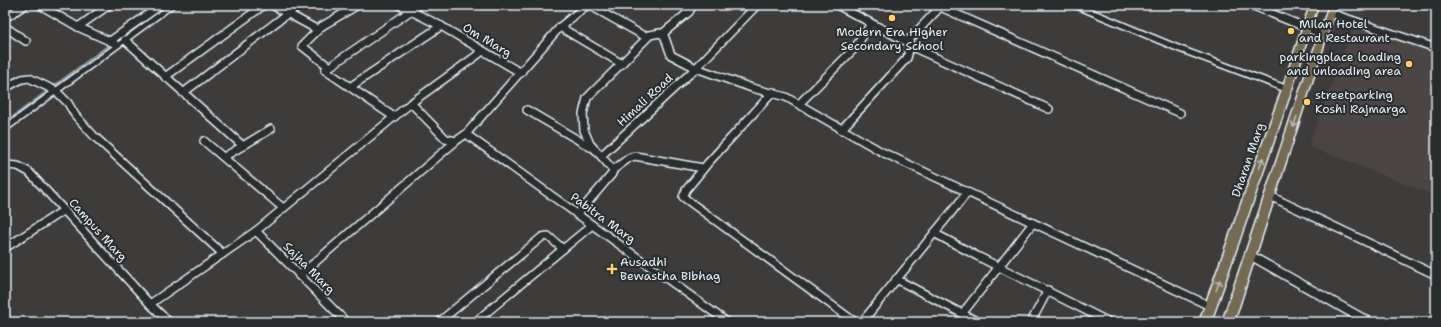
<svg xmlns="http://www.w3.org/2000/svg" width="1441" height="327" font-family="'Shantell Sans',sans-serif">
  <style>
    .built { fill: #4c4544 }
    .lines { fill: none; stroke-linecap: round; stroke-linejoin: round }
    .stream { stroke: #8b9ea8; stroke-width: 2.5 }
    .minor-casing { stroke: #e8f1f8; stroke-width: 10 }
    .tertiary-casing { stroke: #e8f1f8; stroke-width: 3 }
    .primary-casing { stroke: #e8f1f8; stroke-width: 3 }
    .minor { stroke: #2a2d2e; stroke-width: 7 }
    .tertiary { fill: #2a2d2e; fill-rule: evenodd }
    .primary { fill: #746b52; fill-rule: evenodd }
    .oneway { stroke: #babbb6 }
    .poi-dot { fill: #ffd166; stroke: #2a2d2e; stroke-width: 1.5 }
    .labels { text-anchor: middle; stroke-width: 4; stroke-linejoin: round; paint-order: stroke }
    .poi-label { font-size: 12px; fill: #e8f1f8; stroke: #2a2d2e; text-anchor: start }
    .street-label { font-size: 12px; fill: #e8f1f8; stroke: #2a2d2e }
  </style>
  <rect width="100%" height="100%" fill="#3e3b3b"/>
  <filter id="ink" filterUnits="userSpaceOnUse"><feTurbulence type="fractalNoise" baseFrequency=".025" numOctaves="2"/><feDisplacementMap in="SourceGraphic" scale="8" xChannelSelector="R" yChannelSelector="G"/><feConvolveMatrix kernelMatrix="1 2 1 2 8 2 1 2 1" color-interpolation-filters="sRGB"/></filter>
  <g filter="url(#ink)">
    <path class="built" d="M1355,23l81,28v145l-128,-50z"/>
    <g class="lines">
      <g class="stream">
        <path d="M161,9l6,-4"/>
        <path d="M5,123l107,-80"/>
      </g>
      <defs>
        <g id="minor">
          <path d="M40,5l38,22 31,-22"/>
          <path d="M272,5l46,25"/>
          <path d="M399,5l42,21 80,47"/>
          <path d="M589,5l55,31 16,-3 4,2 7,20 25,13 56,20 34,9 96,55 328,154"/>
          <path d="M837,5l70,37 3,4 -3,12 -66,72"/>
          <path d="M936,5l244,108"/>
          <path d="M1251,5l73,30"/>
          <path d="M1330,13l106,35"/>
          <path d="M5,18l20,-13"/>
          <path d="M5,27l21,14"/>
          <path d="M78,27l36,16"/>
          <path d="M560,27l62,37"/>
          <path d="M662,34l27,-22 4,-7"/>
          <path d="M125,40l118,106"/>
          <path d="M110,41l51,-36"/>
          <path d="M907,42l35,-37"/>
          <path d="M910,46l139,63"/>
          <path d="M328,66l-26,-20 20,-20 36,-21"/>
          <path d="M165,77l99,-72"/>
          <path d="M350,87l91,-61"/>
          <path d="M5,88l17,-9 7,-1 27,13 12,12 7,12 19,21 129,118"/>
          <path d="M773,92l-65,71 -22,27 -3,7 172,125"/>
          <path d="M183,93l116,-88"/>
          <path d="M411,103l35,36 10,2 10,-7 94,-107 27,-22"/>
          <path d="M799,104l55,-55 17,-25"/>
          <path d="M527,110l63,37"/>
          <path d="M394,117l-69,-47 94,-65"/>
          <path d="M466,134l261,188"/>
          <path d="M204,141l79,67"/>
          <path d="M601,156l-11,-12 -6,-14 -1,-16 4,-16 61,-61"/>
          <path d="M224,157l47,-28"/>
          <path d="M5,165l13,1 11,6 121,132 19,18"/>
          <path d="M613,170l16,-12 6,-2 68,12"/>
          <path d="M1270,196l166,79"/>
          <path d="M577,215l35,-41 1,-4 -12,-14 95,-88 61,-63"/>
          <path d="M256,231l90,91"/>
          <path d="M934,233l43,23 132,66"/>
          <path d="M5,248l59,-38"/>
          <path d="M299,276l157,-135"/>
          <path d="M896,279l82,43"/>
          <path d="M150,304l106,-73 155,-128 72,-52"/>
          <path d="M962,314l71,-91"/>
          <path d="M439,322l103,-85 6,-1 15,13"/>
          <path d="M475,322l117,-97"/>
          <path d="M862,322l105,-129"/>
          <path d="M1031,322l17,-32"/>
        </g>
        <g id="tertiary">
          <path d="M169,5h7l-171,127v-7z"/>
          <path d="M1072,5h9l101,42 108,40 1,2 -4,3 -3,-1 -106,-40 -105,-44z"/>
          <path d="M1250,251l122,68 2,3h-14l-113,-64 -1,-3 1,-3z"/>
        </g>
        <g id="primary">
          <path d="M1310,5h8l-26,84 -81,233h-12l83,-233z"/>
          <path d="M1329,5h8l-103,317h-12z"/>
        </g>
      </defs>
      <use href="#minor" class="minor-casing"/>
      <use href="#tertiary" class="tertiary-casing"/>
      <use href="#primary" class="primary-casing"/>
      <use href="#minor" class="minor"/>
      <use href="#tertiary" class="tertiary"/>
      <use href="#primary" class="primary"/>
    </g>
    <defs><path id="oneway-shaft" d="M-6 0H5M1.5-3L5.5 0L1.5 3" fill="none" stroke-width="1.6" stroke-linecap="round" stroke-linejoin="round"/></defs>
    <g class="oneway">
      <use href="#oneway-shaft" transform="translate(1295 122) rotate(108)"/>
      <use href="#oneway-shaft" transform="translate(1261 163) rotate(-71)"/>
      <use href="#oneway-shaft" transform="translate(1218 285) rotate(-71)"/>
    </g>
  </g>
  <g class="poi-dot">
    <circle cx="892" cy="18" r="4"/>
    <circle cx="1291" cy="31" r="4"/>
    <circle cx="1409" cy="64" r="4"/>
    <circle cx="1307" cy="102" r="4"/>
    <path d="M610 263h4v4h4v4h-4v4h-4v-4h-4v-4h4z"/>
  </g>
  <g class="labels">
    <g class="poi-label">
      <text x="1299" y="28">Milan Hotel<tspan x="1299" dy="14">and Restaurant</tspan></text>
      <text x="892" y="36" text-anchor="middle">Modern Era Higher<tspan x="892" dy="14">Secondary School</tspan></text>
      <text x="1401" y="61" text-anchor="end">parkingplace loading<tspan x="1401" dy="14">and unloading area</tspan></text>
      <text x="1315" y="99">streetparking<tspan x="1315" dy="14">Koshi Rajmarga</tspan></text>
      <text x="620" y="266">Ausadhi<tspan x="620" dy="14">Bewastha Bibhag</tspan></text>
    </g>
    <g class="street-label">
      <text transform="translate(487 40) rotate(31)" y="4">Om Marg</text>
      <text transform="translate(645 100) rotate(-43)" y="4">Himali Road</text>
      <text transform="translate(1248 160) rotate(-71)" y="4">Dharan Marg</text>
      <text transform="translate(603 218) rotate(36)" y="4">Pabitra Marg</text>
      <text transform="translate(98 230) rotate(48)" y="4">Campus Marg</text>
      <text transform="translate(309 268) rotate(45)" y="4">Sajha Marg</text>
    </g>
  </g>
  <rect width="1441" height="327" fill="none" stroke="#2a2d2e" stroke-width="20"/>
  <rect x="10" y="10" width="1421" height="307" fill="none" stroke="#e8f1f8" stroke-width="1.5" filter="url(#ink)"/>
</svg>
